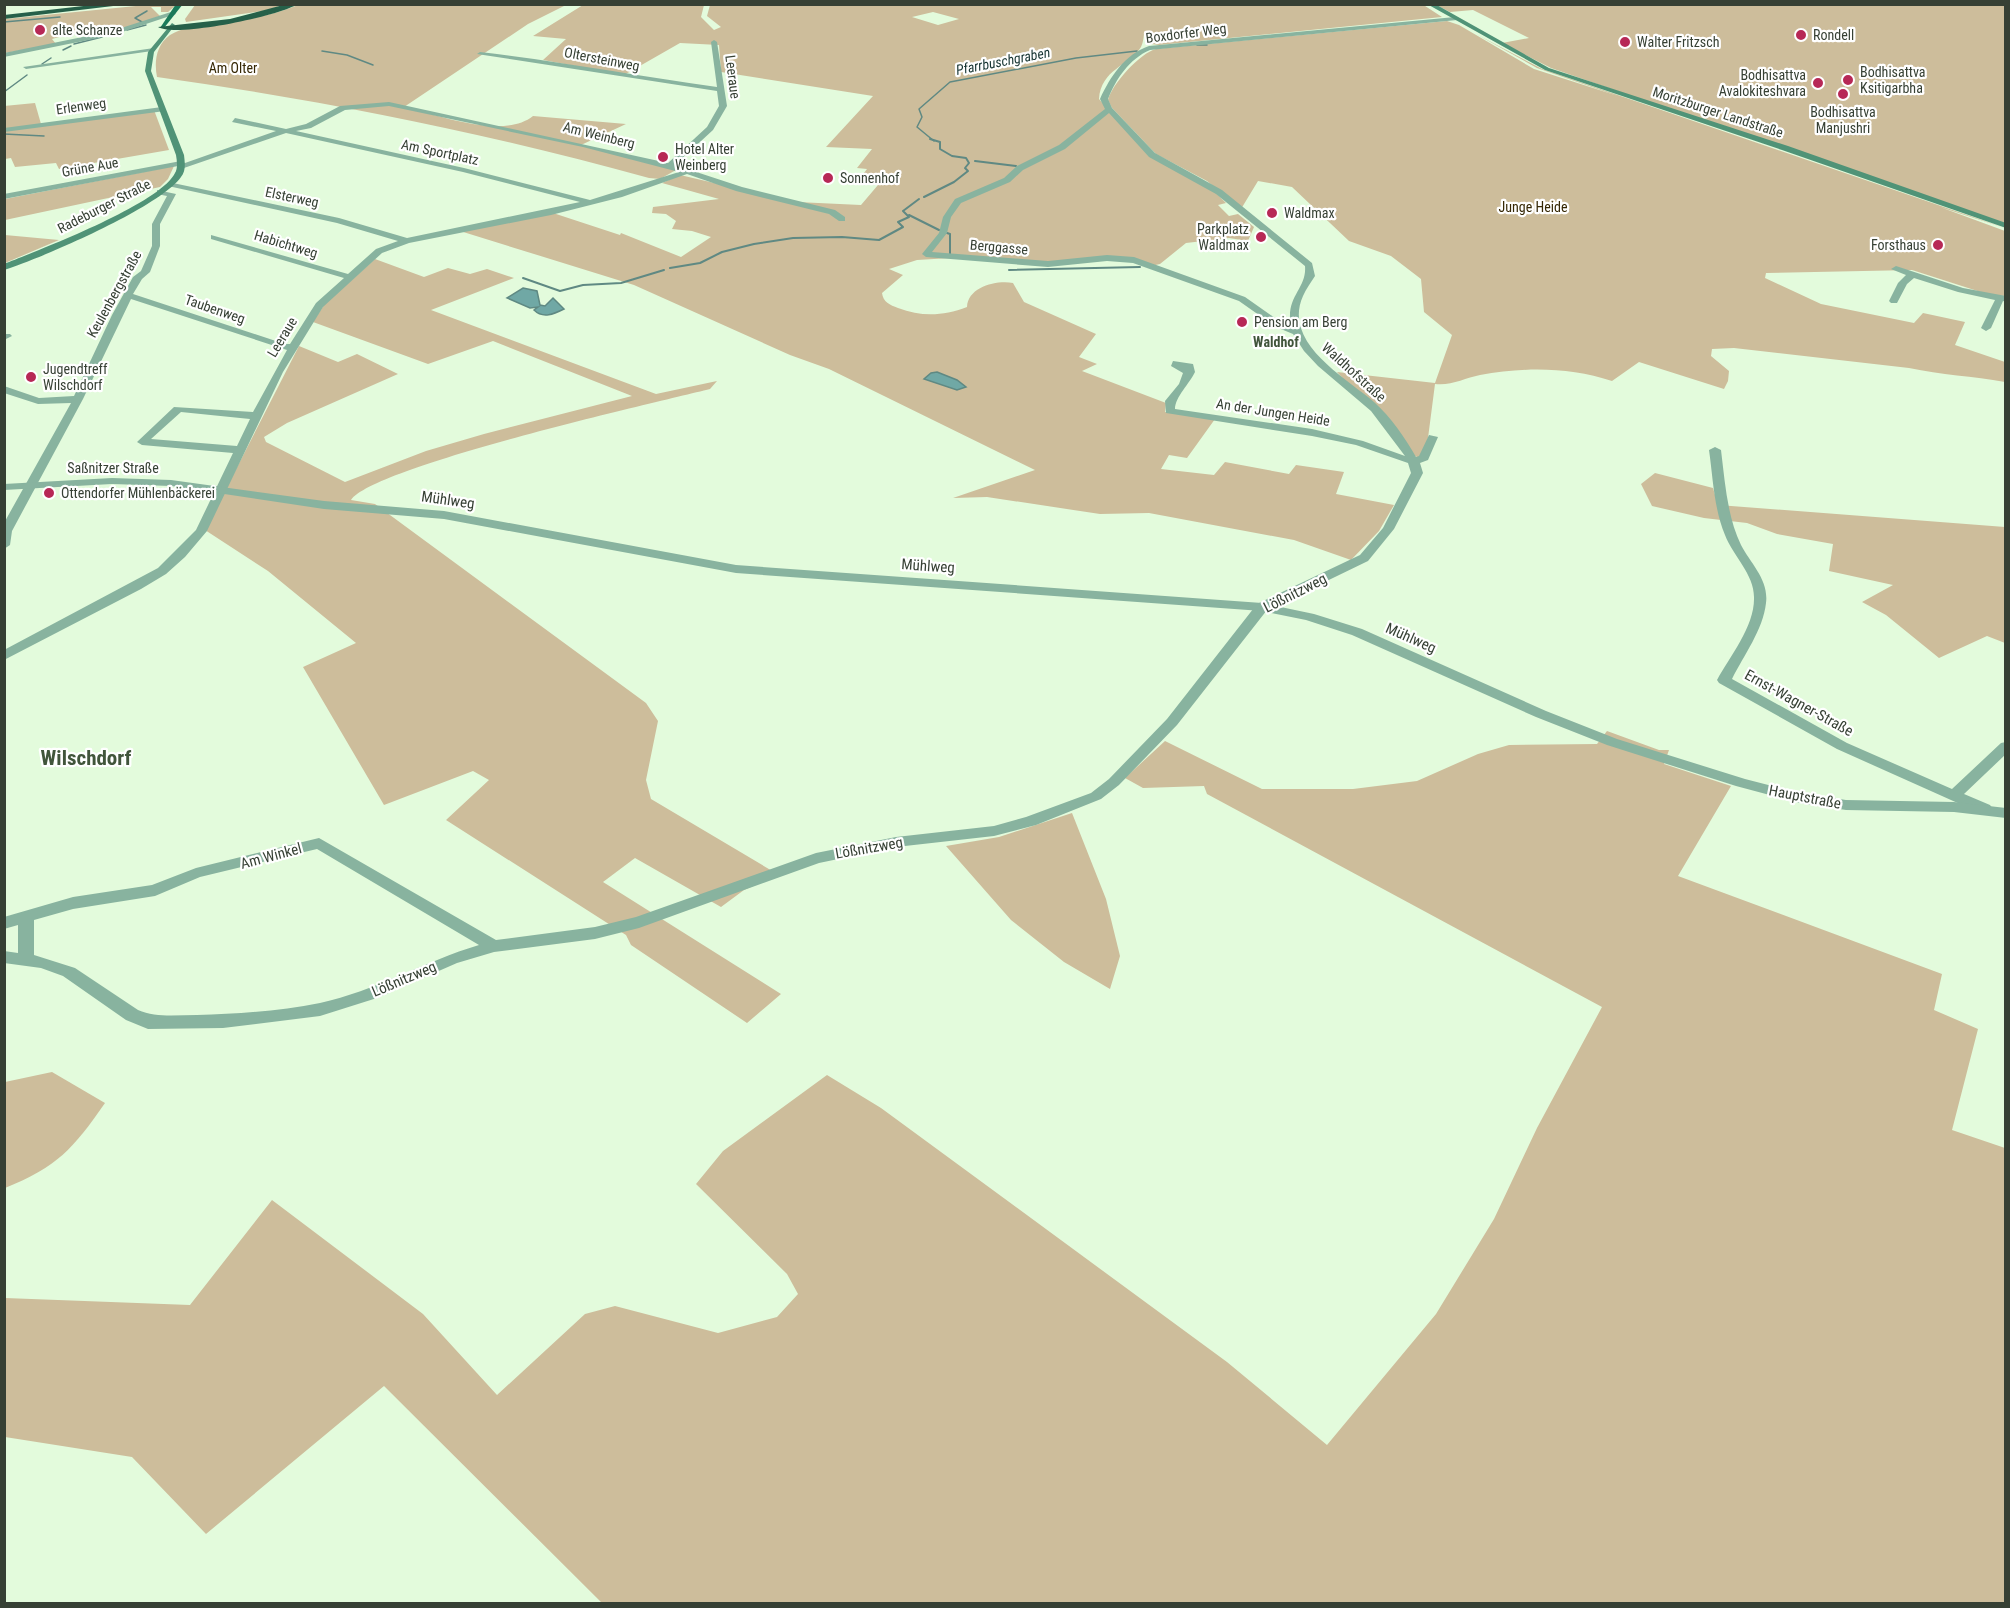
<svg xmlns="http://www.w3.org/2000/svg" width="2010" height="1608" font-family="'Roboto Condensed',sans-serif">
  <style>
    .green { fill: #cdbd9b; fill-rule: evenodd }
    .water { fill: #70a8a5; stroke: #5f8983; stroke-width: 1.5 }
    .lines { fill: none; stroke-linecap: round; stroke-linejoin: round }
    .stream-far1 { stroke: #5f8983; stroke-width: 1.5 }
    .stream { stroke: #5f8983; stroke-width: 2 }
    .minor { fill: #88b39f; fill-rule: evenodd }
    .tertiary { fill: #88b39f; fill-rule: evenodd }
    .secondary { fill: #509377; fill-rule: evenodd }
    .primary { fill: #1a7b5a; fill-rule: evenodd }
    .motorway { fill: #266049; fill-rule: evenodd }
    .poi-dot { fill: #b72856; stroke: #fff; stroke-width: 2 }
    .labels { text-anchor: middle; stroke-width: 4.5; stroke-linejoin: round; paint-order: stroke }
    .far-poi-label { font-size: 14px; fill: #364034; stroke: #fff; text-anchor: start }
    .far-street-label { font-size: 14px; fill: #364034; stroke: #fff }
    .far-water-label { font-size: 14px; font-style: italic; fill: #153331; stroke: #fff }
    .far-park-label { font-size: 14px; fill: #352704; stroke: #fff }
    .far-neighbourhood-label { font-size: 14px; font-weight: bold; fill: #41553b; stroke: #fff }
    .street-label { font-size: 15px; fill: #364034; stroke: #fff }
    .district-label { font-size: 21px; font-weight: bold; fill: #41553b; stroke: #fff }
  </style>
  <rect width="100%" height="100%" fill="#e3fbdc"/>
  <g class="green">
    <path d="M1422,4l20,13 -283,28 -8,-1v-11l-7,-1c0,4 -1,11 -3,15 -12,19 -40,22 -42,52l50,57 67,37 10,10 -8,2 11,11 9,-2 16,13 -6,14 -19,-3 -43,5 -26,21 -9,2 -31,-7 -60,6 -109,-7 -34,2 -28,9 14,6 -21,18c1,9 8,12 16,15 24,9 45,8 69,-1 1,-20 29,-27 46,-24l11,19 72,32 -17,23 18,7 -15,7 84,32 -1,9 50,7 -28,39 -18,-3 -8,14 53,6 11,-13 64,12 7,-9 48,7 -8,22 58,11 -15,26 -28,29 -57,-20 -145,-27 -49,1 -113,-17 -34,1 82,-28 -206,-101 -39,-14 -156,-70 -174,-54 93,-18 67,22 1,-2 60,24 30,-20 -19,-6 -20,-2 4,-8 -10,-7 -14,-1 1,-6 66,-8 -57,-16 18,-8 117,27 64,3 17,-20 -21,-3 10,-13 -10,-1 15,-19 -46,-2 47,-51 -152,-24 -2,-27 -39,-2 -56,32 -81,-15 23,-21 -33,-3 50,-31h121l-3,12 13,13 7,-3 -14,-11 3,-11zM933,12l26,7 -21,6 -26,-8z"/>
    <path d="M146,5h30l-8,7h-7v-5h-10l9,9 -34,12 -25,-3 -49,14 4,5 -51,9v-34z"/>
    <path d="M195,5h87l-13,5 -83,12 -1,-3z"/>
    <path d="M298,5h268l-38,19 -124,83c35,8 99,33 129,9l93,8 -45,21 95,25 -16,9 -11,-1c-162,-45 -326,-78 -492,-101 -3,-15 -1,-32 13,-42 11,-7 25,-8 37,-10 30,-5 63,-8 91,-20z"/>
    <path d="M1436,5h569v220l-454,-157 -49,-25 27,-5 -56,-28 -23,2z"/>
    <path d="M1447,21l12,4 75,44 84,27 -81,-28 -61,-34 66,35 463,159 -65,-21 65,24v65l-15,-1 -78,-25 -146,3 -1,5 56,26 93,19 9,-10 42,9 -10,23 50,17v20c-32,-6 -64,-7 -96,-14l-175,-20 -22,1 -1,7 18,15 -1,10 -4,8 -85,-27 -27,19c-43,-14 -87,-14 -132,-6 -15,3 -29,11 -45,9l-7,54 -7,20 -7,-2 -77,-84 98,11 17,-48 -28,-23 -3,-33 -30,-23 -42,-15 -57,-54 -34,-6 -17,28 -34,-28 -51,-27 -44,-46 -4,-8c4,-16 32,-47 48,-51z"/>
    <path d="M35,103l6,21 -36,5 -1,-23z"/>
    <path d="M154,110l15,40 -110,19 -3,-6 -41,4 -4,-9 -6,1 -1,-28z"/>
    <path d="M174,166l-6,13 -8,8 -155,33v-21z"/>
    <path d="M5,235l54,5 -54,23z"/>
    <path d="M375,259l49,18 24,-9 22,6 17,-5 27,9 -83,32 225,84 61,-13 -7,8c-56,14 -336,77 -359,111l24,4 271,199 12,18 -12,59 5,19 128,76 -35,15 -23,17 -86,-49 -32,24 178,112 -34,29 -116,-78 -5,-10 -180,-115 43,-40 -16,-9 -89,34 -81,-138 53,-24 -88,-72 -63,-41 94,-184 39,16 19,-8 41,20 -111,49 -23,14 2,5 79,40 81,-31 58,-17 148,-38 -139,-55 -65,23 -115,-42 11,-17z"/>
    <path d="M1655,473l58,15 5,17 287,22v116l-18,-7 -48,22 -53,-43 -24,-13 31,-17 -64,-14 4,-27 -56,-10 -30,-11 -43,-5 -52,-12 -11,-22z"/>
    <path d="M1607,731l52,19h10l-5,14 67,22 -53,90 264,98 -8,36 44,19 -26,101 53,18v455h-1403l-218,-217 -178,148 -74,-77 -127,-20v-139l185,7 82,-105 151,114 74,81 88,-81 30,-8 103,27 59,-16 21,-23 -11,-20 -91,-90 27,-33 104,-76 54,33 346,254 100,83 109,-131 58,-95 43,-91 65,-121 -395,-213 -3,-8 -61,2 -18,-10 40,-37 97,48h91l64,-8 61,-27 31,-9 88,-1z"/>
    <path d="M1072,813l34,86 14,57 -10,33 -46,-27 -53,-42 -65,-74 53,-9z"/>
    <path d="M52,1072l53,31c-32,46 -48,64 -100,85v-106z"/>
  </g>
  <g class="water">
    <path d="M523,288l14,3 3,14 5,1 8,-8 11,11c-10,5 -21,10 -30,1l4,-3 -8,1 -23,-10z"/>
    <path d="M937,372l20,8 9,7 -9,3 -33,-11 7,-6z"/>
  </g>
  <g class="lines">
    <g class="stream-far1">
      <path d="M4,22l56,-5"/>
      <path d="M142,22l-7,-4 12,-7"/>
      <path d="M127,30l19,-5"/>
      <path d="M74,44l28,-7"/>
      <path d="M1197,45h10"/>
      <path d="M63,50l8,-4"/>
      <path d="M322,51l25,4 26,10"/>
      <path d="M42,64l9,-6"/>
      <path d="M4,92l23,-17"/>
      <path d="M4,134l40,2"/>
      <path d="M934,141l-17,-14 5,-10 -3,-8 31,-27 126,-24 61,-7"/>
    </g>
    <g class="stream">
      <path d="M975,161l41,5"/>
      <path d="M924,197l30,-15 14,-11 -3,-3 4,-5 -3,-5 -14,-2 -12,-7v-7l-10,-3"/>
      <path d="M909,215l30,15"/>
      <path d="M947,233l3,1v21"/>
      <path d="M670,268l30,-5 22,-11 32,-8 39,-6 49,-1 37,3 24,-13 -5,-5 11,-5 -6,-6 16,-12"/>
      <path d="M1009,270l131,-3"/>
      <path d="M523,278l37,13 23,-6 38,-2 43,-13"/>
    </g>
    <g class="minor">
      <path d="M174,11l2,3 -63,21 -109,22v-4l108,-22z"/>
      <path d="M1455,17l2,3 -307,30c-21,9 -34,29 -42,49l4,9 43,45 67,37 90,73 3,13c-4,6 -9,13 -12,20 -21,47 42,81 71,106 17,15 31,36 42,55l3,-1 10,-21 9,2 -10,23 -8,3 3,10 -29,56 -26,32 -101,49 -90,115 -58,60 -18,14 -65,26 -42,11 -98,11 -77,16 -180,65 -44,11 -101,13 -37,11 -80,35 -57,18 -97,12 -75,1 -22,-9 -63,-44 -22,-8 -37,-5v-12l14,2v-28l-14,4v-12l69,-20 79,-12 44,-17 123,-30 177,102 99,-13 41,-10 180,-64 80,-16 98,-11 32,-9 65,-24 18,-14 58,-60 90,-115 103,-49 23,-27 28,-55 -3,-10 -52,-18 -44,-9 -146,-23 -1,-12 14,-17 4,-11 -12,-7 2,-5 20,3 2,8c-5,11 -20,25 -20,37l137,20 51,12 42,15 -34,-45 -53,-45 -14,-15 -11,-17 -17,-7 -37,-26 -106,-38 -26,-2 -59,6 -122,-10 -4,-3 17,-21 4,-16 12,-18 49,-21 13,-12 42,-21 46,-36 -5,-10c10,-22 25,-45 49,-53zM1109,113l40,44 67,37 89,72c2,23 -20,30 -14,60l-9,-3 -37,-26 -111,-40 -27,-2 -59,6 -116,-9 15,-19 4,-16 10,-14 49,-21 13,-12 42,-21zM317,849l162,96c-54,16 -104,46 -159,58 -40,8 -83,11 -123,12 -20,0 -41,3 -59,-5l-63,-42 -41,-13v-35l39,-11 82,-13 45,-19z"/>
      <path d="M714,40l3,2 10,64 -14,24 -38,35 67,22 93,23 10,7v4h-6l-10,-7 -93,-23 -49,-17 -65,23 -71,18 -142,28 -27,10 -59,54 -40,65 -76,159 -22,26 -19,17 -25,15 -137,71v-10l154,-82 38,-38 37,-77 -91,-8 -5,-3 37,-35 79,5 34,-62 -156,-51 -48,100 -71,132 -2,14 -6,4v-26l67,-120 -33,1 -34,-11v-7l35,12 35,-2 38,-81 21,-38 8,-6 11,-25v-22l15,-28 -10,-2v-4l19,4 -16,30v22l-10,26 -8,7 -9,15 152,50h5l26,-41 28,-25 -133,-39v-4l137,39 28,-25 22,-8 -61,-18 -169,-37v-4l171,36 68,20 173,-36 -117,-30 -177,-39 -105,36 -3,-3 -174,33v-5l177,-33 4,2 91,-32 -44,-9 3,-4 51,11 20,-5 34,-18 49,-4 279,61 39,-36 12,-21 -2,-15 -240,-37 3,-2c79,9 158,24 237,35l-6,-45zM389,106l194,41 96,25 -89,28 -126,-32 -168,-37 15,-3 34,-18zM181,412l69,7 -13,27 -86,-7z"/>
      <path d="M154,48l-2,3 -126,18 -3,-2z"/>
      <path d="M162,107l3,4 -161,21v-4z"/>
      <path d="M1896,266l67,22 43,8v6l-3,-1 -12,27 -5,3 -5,-3 14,-28 -37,-8 -44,-14 -7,6 -10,19h-6l-2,-2 9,-18 8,-8 -15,-6z"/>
      <path d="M4,334h6l2,2 -8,4z"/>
      <path d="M1715,447l6,3c4,32 6,66 20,95 10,19 28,35 25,58 -3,27 -22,52 -34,76l115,64 105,46 49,-46 5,-1v12l-42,40 26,11 3,4 -3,4h-10l-143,-64 -118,-66 -2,-3c13,-24 38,-54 37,-83 0,-23 -21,-41 -29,-62 -11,-26 -12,-57 -16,-85z"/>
    </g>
    <path class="tertiary" d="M112,478l59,2 153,21 120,10 292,54 526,38 52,11 48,15 184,82 71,28 128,40 55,14 46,7 108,2 52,6v10l-52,-6 -108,-2 -46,-7 -64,-17 -129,-41 -71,-28 -184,-82 -46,-15 -44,-9 -526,-38 -292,-54 -120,-10 -153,-23 -59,-2 -108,6v-6z"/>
    <g class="secondary">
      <path d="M1427,4h8l114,64 239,78 218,77v5l-224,-78 -237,-80z"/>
      <path d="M172,23l3,2 -21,27 -3,19 33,84c1,8 2,16 -3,22 -21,30 -139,81 -177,93v-6c35,-14 156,-60 171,-91 3,-5 2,-12 1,-18l-31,-84 3,-19z"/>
    </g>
    <path class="primary" d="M176,4h7l-19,24h-4z"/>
    <g class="motorway">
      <path d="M101,4h29l-126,15v-4z"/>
      <path d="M287,4h11c-19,12 -122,34 -140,23l72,-8z"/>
    </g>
  </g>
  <g class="poi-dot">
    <circle cx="40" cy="30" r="6"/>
    <circle cx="1801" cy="35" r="6"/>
    <circle cx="1625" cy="42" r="6"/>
    <circle cx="1848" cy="80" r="6"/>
    <circle cx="1818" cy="83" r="6"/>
    <circle cx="1843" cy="94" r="6"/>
    <circle cx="663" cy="157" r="6"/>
    <circle cx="828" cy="178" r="6"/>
    <circle cx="1272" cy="213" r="6"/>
    <circle cx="1261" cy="237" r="6"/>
    <circle cx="1938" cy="245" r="6"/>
    <circle cx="1242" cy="322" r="6"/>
    <circle cx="31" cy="377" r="6"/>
    <circle cx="49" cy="493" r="6"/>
  </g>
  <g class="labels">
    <g class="far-poi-label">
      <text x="52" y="35">alte Schanze</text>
      <text x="1813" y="40">Rondell</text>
      <text x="1637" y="47">Walter Fritzsch</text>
      <text x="1860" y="77">Bodhisattva<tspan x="1860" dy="16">Ksitigarbha</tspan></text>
      <text x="1806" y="80" text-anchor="end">Bodhisattva<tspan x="1806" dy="16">Avalokiteshvara</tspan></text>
      <text x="1843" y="117" text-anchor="middle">Bodhisattva<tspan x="1843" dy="16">Manjushri</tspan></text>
      <text x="675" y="154">Hotel Alter<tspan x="675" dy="16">Weinberg</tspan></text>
      <text x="840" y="183">Sonnenhof</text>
      <text x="1284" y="218">Waldmax</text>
      <text x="1249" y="234" text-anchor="end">Parkplatz<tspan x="1249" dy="16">Waldmax</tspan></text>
      <text x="1926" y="250" text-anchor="end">Forsthaus</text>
      <text x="1254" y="327">Pension am Berg</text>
      <text x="43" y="374">Jugendtreff<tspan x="43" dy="16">Wilschdorf</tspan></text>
      <text x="61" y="498">Ottendorfer Mühlenbäckerei</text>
    </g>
    <g class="far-street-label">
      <text transform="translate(1186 33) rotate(-7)" y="5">Boxdorfer Weg</text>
      <text transform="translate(602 59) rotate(11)" y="5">Oltersteinweg</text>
      <text transform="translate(733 77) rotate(83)" y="5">Leeraue</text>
      <text transform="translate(81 106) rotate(-8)" y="5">Erlenweg</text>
      <text transform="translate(1718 112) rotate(18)" y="5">Moritzburger Landstraße</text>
      <text transform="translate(599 135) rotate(14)" y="5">Am Weinberg</text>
      <text transform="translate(440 152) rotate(12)" y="5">Am Sportplatz</text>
      <text transform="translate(90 167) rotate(-10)" y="5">Grüne Aue</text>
      <text transform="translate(292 197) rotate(12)" y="5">Elsterweg</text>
      <text transform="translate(104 206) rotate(-27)" y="5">Radeburger Straße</text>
      <text transform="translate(286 244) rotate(17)" y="5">Habichtweg</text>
      <text transform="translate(999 247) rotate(5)" y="5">Berggasse</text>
      <text transform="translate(114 294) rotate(-61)" y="5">Keulenbergstraße</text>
      <text transform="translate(215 309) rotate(19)" y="5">Taubenweg</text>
      <text transform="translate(282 337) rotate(-59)" y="5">Leeraue</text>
      <text transform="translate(1354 372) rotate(42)" y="5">Waldhofstraße</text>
      <text transform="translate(1273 412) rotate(9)" y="5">An der Jungen Heide</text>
      <text x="113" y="473">Saßnitzer Straße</text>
    </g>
    <g class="far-water-label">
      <text transform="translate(1003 61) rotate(-11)" y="5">Pfarrbuschgraben</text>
    </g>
    <g class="far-park-label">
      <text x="233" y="73">Am Olter</text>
      <text x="1533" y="212">Junge Heide</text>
    </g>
    <g class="far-neighbourhood-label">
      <text x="1276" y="347">Waldhof</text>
    </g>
    <g class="street-label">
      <text transform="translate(448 500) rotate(8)" y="5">Mühlweg</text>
      <text transform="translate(928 566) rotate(4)" y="5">Mühlweg</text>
      <text transform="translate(1295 593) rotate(-27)" y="5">Lößnitzweg</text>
      <text transform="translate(1411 638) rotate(24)" y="5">Mühlweg</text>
      <text transform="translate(1799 703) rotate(29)" y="5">Ernst-Wagner-Straße</text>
      <text transform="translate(1805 797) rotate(11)" y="5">Hauptstraße</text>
      <text transform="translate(869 848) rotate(-10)" y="5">Lößnitzweg</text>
      <text transform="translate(271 856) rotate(-15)" y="5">Am Winkel</text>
      <text transform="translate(404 979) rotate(-23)" y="5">Lößnitzweg</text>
    </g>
    <g class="district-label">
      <text x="86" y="765">Wilschdorf</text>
    </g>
  </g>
  <rect width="2010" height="1608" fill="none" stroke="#364034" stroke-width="12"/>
</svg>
